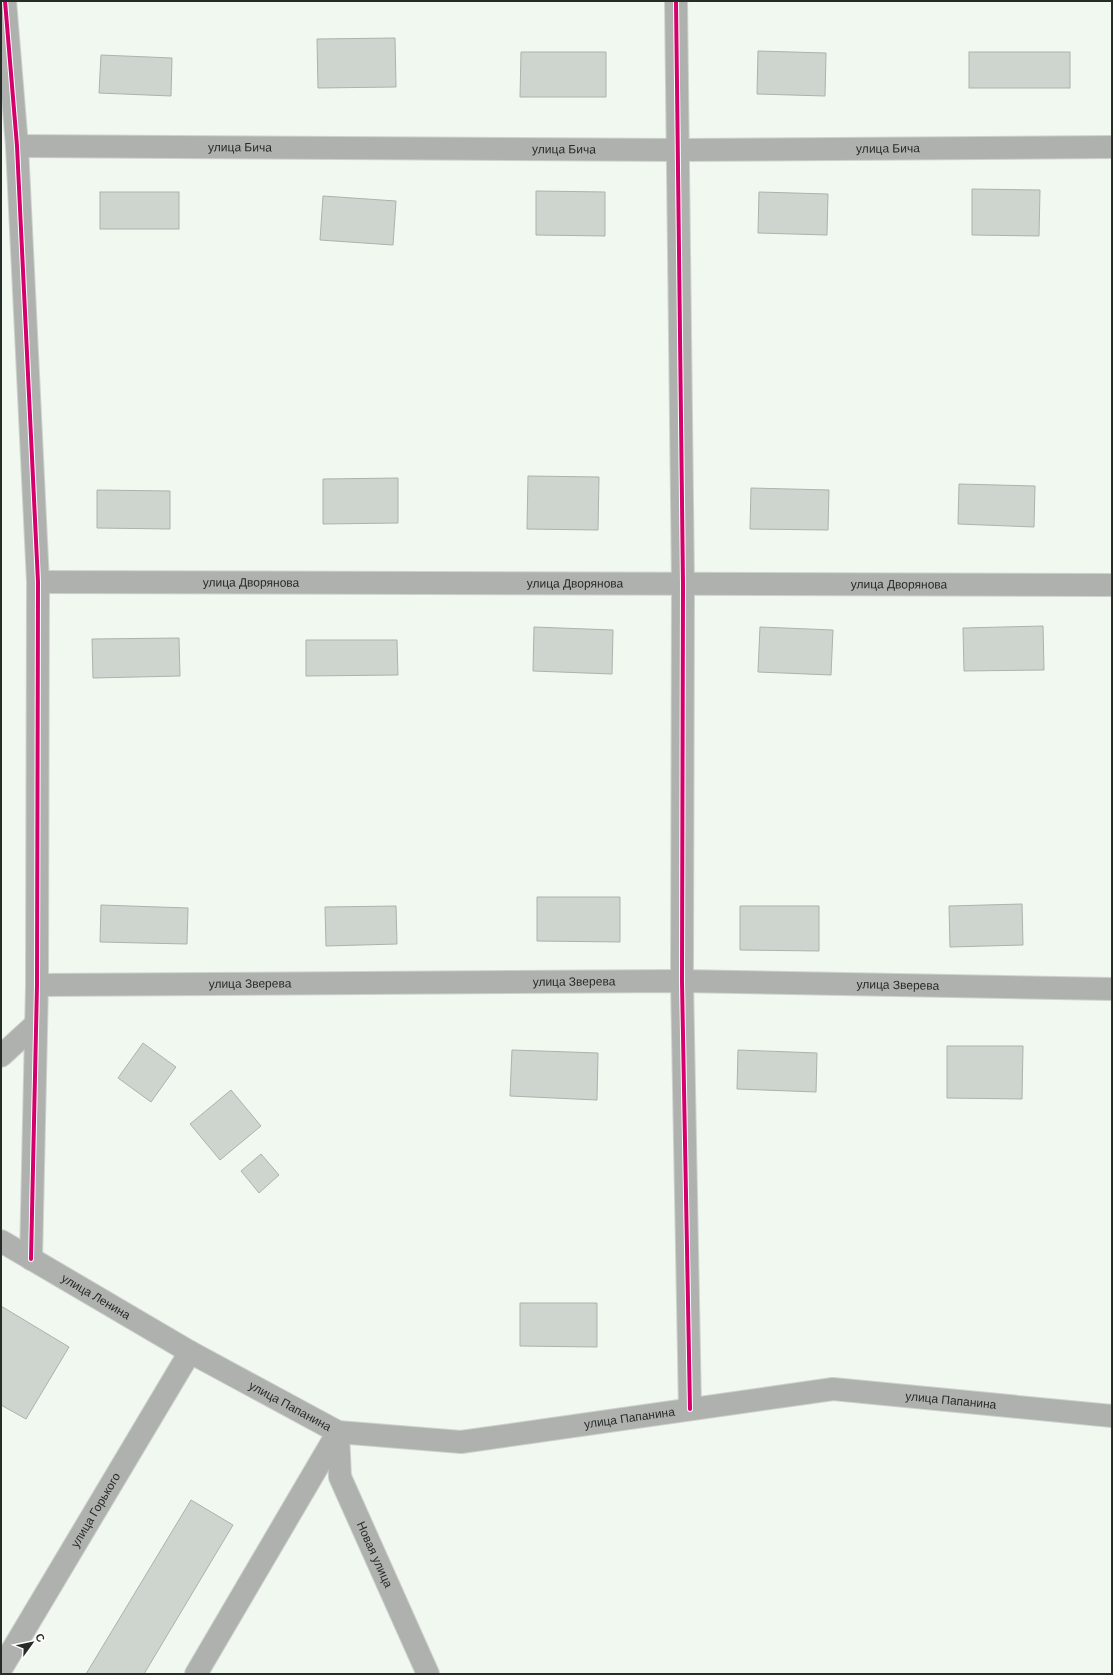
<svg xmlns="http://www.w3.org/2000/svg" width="1113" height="1675" font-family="'DM Sans',sans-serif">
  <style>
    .building { fill: #ced4ce; stroke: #acb2ac }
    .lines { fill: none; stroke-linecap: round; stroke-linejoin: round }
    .minor-casing { stroke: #ccd2cc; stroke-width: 24 }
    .minor { stroke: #afb1af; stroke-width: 22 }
    .cycleway-casing { stroke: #fff; stroke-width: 6 }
    .cycleway { stroke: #d6006c; stroke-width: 4 }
    .labels { text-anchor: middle; stroke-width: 3; stroke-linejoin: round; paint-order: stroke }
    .street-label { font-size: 12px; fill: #262c26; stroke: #fff }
  </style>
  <rect width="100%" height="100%" fill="#f0f8f0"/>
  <g class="building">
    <path d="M395,38l1,49 -78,1 -1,-49z"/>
    <path d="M758,51l68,2 -1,43 -68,-2z"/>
    <path d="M521,52h85v45h-86z"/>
    <rect x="969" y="52" width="101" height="36"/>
    <path d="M101,55l71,3 -1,38 -72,-3z"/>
    <path d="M972,189l68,1 -1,46 -67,-1z"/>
    <path d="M536,191l69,1v44l-69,-1z"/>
    <rect x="100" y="192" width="79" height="37"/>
    <path d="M759,192l69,2 -1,41 -69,-2z"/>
    <path d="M323,196l73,5 -3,44 -73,-5z"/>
    <path d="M528,476l71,1 -1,53 -71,-1z"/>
    <path d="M398,478v45l-75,1v-45z"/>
    <path d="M959,484l76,2 -1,41 -76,-3z"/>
    <path d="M751,488l78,2 -1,40 -78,-1z"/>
    <path d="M97,490l73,1v38l-73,-1z"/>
    <path d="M1043,626l1,44 -80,1 -1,-43z"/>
    <path d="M534,627l79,3 -1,44 -79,-3z"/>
    <path d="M760,627l73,3 -2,45 -73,-3z"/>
    <path d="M179,638l1,38 -87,2 -1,-39z"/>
    <path d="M306,640h91l1,35 -92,1z"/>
    <path d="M537,897h83v45l-83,-1z"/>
    <path d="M1022,904l1,41 -73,2 -1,-41z"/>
    <path d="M101,905l87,3 -1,36 -87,-2z"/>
    <path d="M396,906l1,38 -71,2 -1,-39z"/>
    <path d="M740,906h79v45l-79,-1z"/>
    <path d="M143,1043l33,24 -25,35 -33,-24z"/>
    <path d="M947,1046h76l-1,53 -75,-1z"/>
    <path d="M512,1050l86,3 -1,47 -87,-4z"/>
    <path d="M738,1050l79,3 -1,39 -79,-3z"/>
    <path d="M231,1090l30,36 -41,34 -30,-36z"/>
    <path d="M261,1154l18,21 -20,18 -18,-22z"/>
    <path d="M520,1303h77v44l-77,-1z"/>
    <path d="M1,1306l68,41 -43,72 -25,-14z"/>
    <path d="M191,1500l42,25 -89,149h-58z"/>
  </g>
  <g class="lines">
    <defs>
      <g id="minor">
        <path d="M5,1l12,145 21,436 -1,403 -6,274"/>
        <path d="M676,1l7,583 -1,397 8,428"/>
        <path id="s1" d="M17,146l662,4 433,-3"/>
        <path id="s2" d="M38,582l1074,3"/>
        <path id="s3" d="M37,985l645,-4 430,8"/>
        <path d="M1,1056l35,-32"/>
        <path id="s4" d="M1,1241l189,111 148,80 123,10 372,-53 279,27"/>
        <path id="s5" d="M338,1432l2,45 88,197"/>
        <path id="s6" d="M1,1669l189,-317"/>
        <path d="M196,1674l142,-242"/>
      </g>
    </defs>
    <use href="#minor" class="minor-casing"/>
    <use href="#minor" class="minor"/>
    <defs>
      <g id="cycleway">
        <path d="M5,1l12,145 21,436 -1,403 -6,274"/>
        <path d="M676,1l7,583 -1,397 8,428"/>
      </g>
    </defs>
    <use href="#cycleway" class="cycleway-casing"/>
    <use href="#cycleway" class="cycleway"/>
  </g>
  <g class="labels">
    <g class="street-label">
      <text dy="4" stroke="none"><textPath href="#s1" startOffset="223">улица Бича</textPath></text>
      <text dy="4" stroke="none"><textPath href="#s1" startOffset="547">улица Бича</textPath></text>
      <text dy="4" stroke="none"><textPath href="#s1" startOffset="871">улица Бича</textPath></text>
      <text dy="4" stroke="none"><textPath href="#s2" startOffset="213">улица Дворянова</textPath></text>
      <text dy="4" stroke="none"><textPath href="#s2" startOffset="537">улица Дворянова</textPath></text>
      <text dy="4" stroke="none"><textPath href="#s2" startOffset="861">улица Дворянова</textPath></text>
      <text dy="4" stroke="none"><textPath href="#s3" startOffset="537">улица Зверева</textPath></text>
      <text dy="4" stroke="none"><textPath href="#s3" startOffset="213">улица Зверева</textPath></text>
      <text dy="4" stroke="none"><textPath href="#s3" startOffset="861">улица Зверева</textPath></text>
      <text dy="4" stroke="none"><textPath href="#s4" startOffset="110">улица Ленина</textPath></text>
      <text dy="4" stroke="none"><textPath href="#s4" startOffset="1005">улица Папанина</textPath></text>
      <text dy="4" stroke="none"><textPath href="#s4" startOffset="333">улица Папанина</textPath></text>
      <text dy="4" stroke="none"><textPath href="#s4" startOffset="681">улица Папанина</textPath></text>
      <text dy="4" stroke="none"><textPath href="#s6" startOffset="185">улица Горького</textPath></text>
      <text dy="4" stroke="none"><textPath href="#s5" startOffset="130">Новая улица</textPath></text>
    </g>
  </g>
  <rect width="1113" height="1675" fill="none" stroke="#262c26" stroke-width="4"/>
  <g transform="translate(32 1643) rotate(57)" stroke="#ffffff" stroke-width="3" paint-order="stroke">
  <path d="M0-3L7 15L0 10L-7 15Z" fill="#262c26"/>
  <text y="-6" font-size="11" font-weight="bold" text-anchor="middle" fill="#262c26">С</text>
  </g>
</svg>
